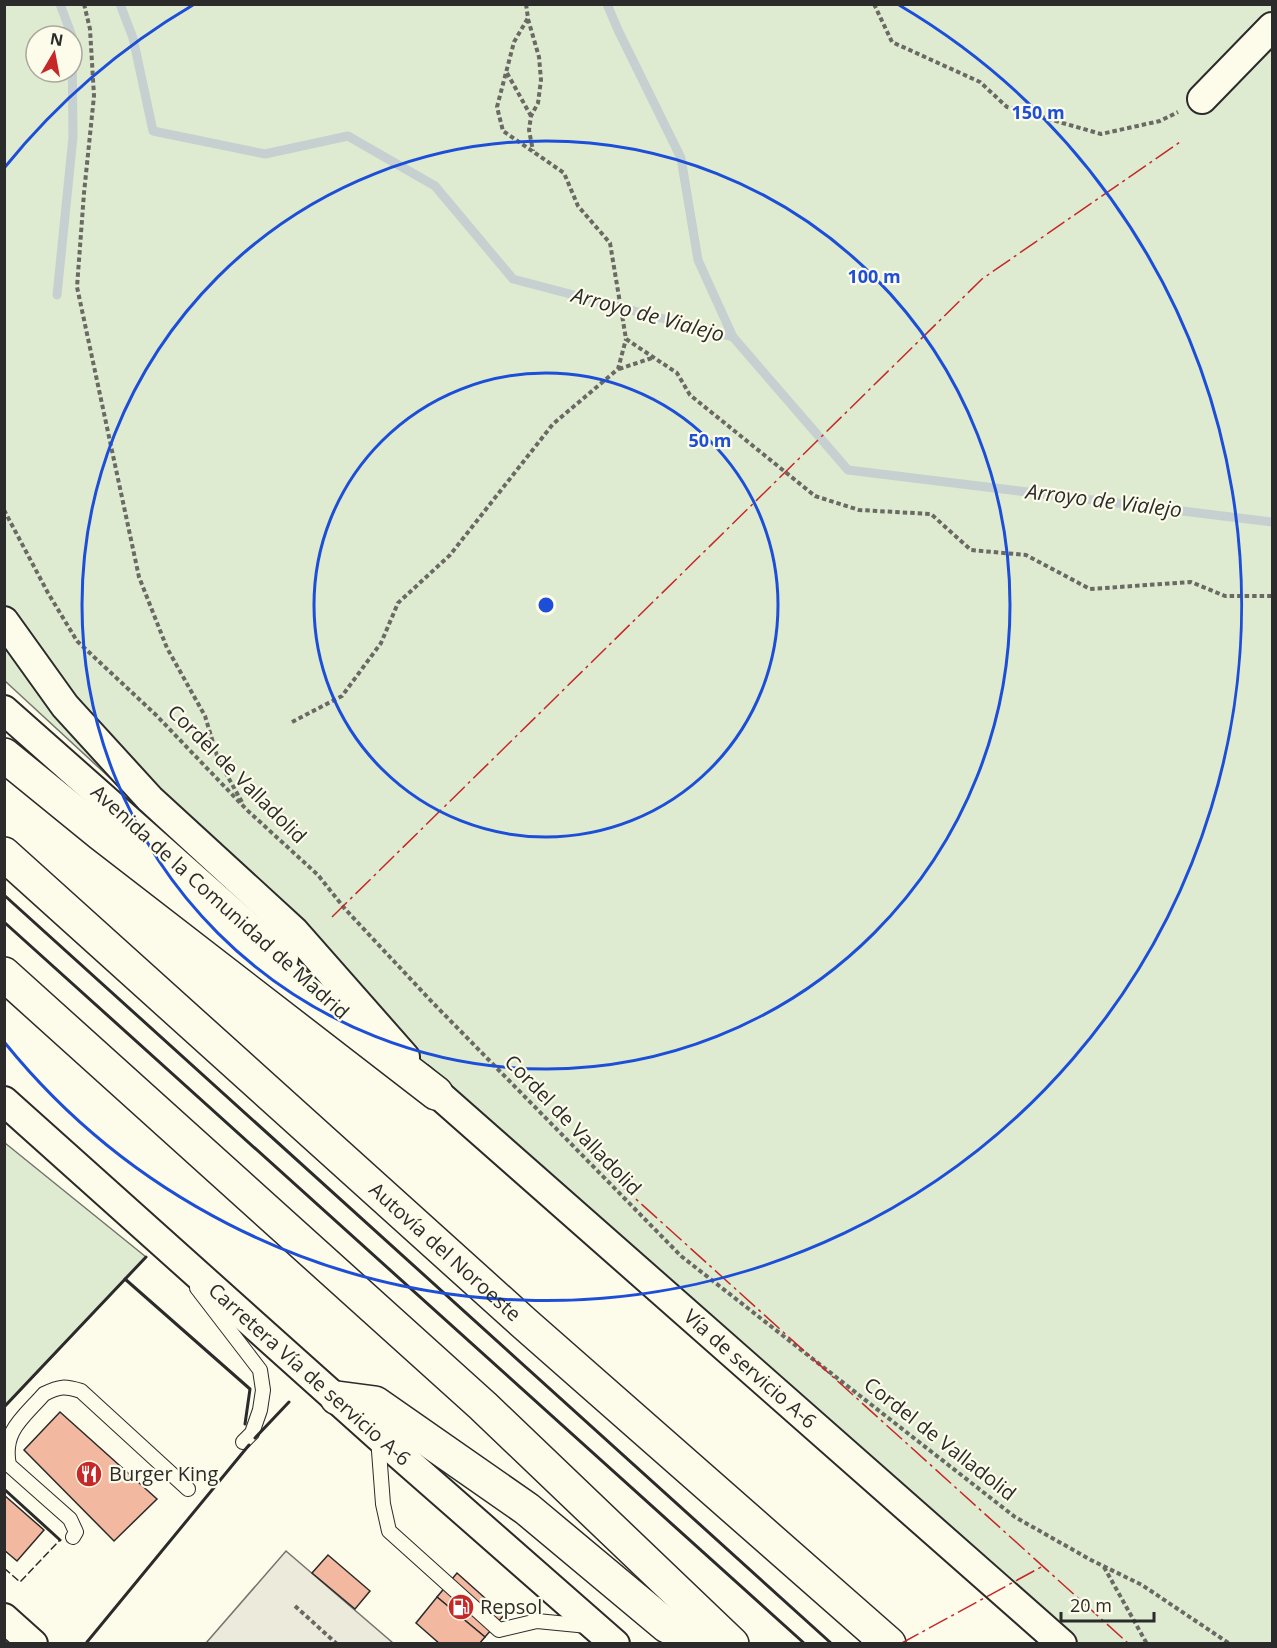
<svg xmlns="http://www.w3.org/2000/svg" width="1277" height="1648" font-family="'Open Sans',sans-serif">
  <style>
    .green { fill: #deebd1; stroke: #74746e; stroke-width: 1.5; fill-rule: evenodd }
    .parking { fill: #eceadb; stroke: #74746e; stroke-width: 1.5 }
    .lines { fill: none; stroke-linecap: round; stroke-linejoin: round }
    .stream { stroke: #c7d0d0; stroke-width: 9 }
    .building { fill: #f2b8a0; stroke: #2b2b2b; stroke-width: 1.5 }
    .service-casing { stroke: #2b2b2b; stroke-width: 16 }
    .minor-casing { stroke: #2b2b2b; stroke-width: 32 }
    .motorway-casing { stroke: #2b2b2b; stroke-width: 36 }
    .path { stroke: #6a6964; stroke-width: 4; stroke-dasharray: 4.5 3; stroke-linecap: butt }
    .service { stroke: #fdfbea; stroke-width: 14 }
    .minor { stroke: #fdfbea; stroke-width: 28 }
    .motorway { stroke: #fdfbea; stroke-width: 33 }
    .fence { stroke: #2b2b2b; stroke-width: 1.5; stroke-dasharray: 8 3; stroke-linecap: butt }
    .wall { stroke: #2b2b2b; stroke-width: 3 }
    .power { stroke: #c62828; stroke-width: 1.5; stroke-dasharray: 21 4.5 3 4.5; stroke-linecap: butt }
    .ring { fill: none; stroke: #1d4ed8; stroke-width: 3 }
    .labels { text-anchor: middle; stroke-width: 4.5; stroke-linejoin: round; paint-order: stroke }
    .street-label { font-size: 20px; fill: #2b2b2b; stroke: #fdfbea }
    .poi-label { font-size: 20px; fill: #2b2b2b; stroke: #fdfbea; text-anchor: start }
    .water-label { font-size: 21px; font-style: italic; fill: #2b2b2b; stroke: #fdfbea }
    .centre { fill: #1d4ed8; stroke: #fdfbea; stroke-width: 3 }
    .ring-label { font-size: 18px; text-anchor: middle; font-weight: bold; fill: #1d4ed8; stroke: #fdfbea; stroke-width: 4.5; stroke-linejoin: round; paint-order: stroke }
  </style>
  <rect width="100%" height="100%" fill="#fdfbea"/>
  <g class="green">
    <path d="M4,5h1268v1638h-225l-1042,-962zM36,36h36v36h-36z"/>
    <path d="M5,1143l141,114 -141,150h-1z"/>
  </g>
  <path class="parking" d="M286,1551l107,92h-187z"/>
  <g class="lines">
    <g class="stream">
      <path d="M120,4l13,34 20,93 112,23 83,-18 87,50 78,93 220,58 115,133 424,52"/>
      <path d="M607,4l11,26 63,128 17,102 35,77"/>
      <path d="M57,295l16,-158 -1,-101 -12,-32"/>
    </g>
  </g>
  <g class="building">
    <path d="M60,1412l97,87 -43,42 -90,-91z"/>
    <path d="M4,1495l40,35 -27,31 -13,-11z"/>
    <path d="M328,1555l42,36 -15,18 -43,-36z"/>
    <path d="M457,1573l47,42 -19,22 -48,-40z"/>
    <path d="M437,1597l48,40 -6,7h-39l-24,-21z"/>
  </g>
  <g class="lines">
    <defs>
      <g id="service">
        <path d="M197,1288l63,82 3,20 -3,20 -8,23 -9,9"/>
        <path d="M378,1438l5,66 6,27 110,99 38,-9 51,5"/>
        <path d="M73,1537l3,-5 -6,-13 -61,-54c-7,-34 14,-47 35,-71 16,-8 21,-8 37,-3l107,98"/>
      </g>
      <g id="minor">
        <path d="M1202,99l70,-72"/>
        <path d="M4,621l61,85 85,93 144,132 111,126"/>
        <path d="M4,710l280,248"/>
        <path id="s1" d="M420,1078l642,566"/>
        <path id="s2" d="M4,1101l374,335 237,208"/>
        <path d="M4,1618l29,26"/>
      </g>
      <g id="motorway">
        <path d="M4,755l97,79 335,259"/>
        <path id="s3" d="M4,854l520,469 365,321"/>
        <path d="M4,974l479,432 249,238"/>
        <path d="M337,1398l38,5 152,106 140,117 49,18"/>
      </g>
    </defs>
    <use href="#service" class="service-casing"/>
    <use href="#minor" class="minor-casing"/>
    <use href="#motorway" class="motorway-casing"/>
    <g class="path">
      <path d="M84,4l6,25 4,67 -10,97 -7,94 62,290 28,71 38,68 13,43 25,45"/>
      <path d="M526,4l2,14 -14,24 -17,65 6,24 61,42 14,33 32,37 16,96 51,34 13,22 125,101 44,14 72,4 40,36 55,5 64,34 101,-7 34,14h47"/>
      <path d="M874,4l18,38 88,40 27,25 94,27 59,-13 18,-9"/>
      <path d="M528,19l11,38 2,23 -3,23 -7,13 -2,14 4,21"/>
      <path d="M507,73l24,43"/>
      <path d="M619,369l33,-11"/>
      <path d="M4,510l44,83 29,48 79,74 91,95 71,65 27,34 88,94 248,253 334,261 76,43 51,25 88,59"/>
      <path d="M292,722l50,-26 39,-53 17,-40 52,-48 103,-131 65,-55 8,-30"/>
      <path d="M1104,1567l43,77"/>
      <path d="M295,1606l42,38"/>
    </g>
    <use href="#service" class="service"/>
    <use href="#minor" class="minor"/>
    <use href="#motorway" class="motorway"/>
    <path class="fence" d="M4,1568l16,14 40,-42"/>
    <g class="wall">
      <path d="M4,895l828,749"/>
      <path d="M4,922l801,722"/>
      <path d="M125,1279l125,110 -5,35"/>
      <path d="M4,1407l142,-150"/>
      <path d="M255,1438l34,-36"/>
      <path d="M4,1489l56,51"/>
      <path d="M87,1642l162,-197"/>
    </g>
    <g class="power">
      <path d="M332,917l650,-638 198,-137"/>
      <path d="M617,1182l512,462"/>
      <path d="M900,1644l143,-78"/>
    </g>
  </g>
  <g class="ring">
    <circle cx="546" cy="605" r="232"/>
    <circle cx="546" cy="605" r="464"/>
    <path d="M5 167A696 696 0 0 1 193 5M899 5A696 696 0 1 1 5 1043"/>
  </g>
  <defs>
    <symbol id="restaurant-disc" viewBox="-11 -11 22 22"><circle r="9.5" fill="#c62828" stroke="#fdfbea"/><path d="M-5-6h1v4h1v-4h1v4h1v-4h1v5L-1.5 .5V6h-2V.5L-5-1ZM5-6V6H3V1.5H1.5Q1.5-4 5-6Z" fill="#fff"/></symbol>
    <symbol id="fuel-disc" viewBox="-11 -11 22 22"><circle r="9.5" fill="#c62828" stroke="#fdfbea"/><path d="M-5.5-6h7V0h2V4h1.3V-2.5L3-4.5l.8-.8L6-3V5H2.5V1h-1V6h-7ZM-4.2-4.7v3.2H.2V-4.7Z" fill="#fff"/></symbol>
  </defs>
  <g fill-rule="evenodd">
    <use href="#restaurant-disc" x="74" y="1459" width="30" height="30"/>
    <use href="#fuel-disc" x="446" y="1592" width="30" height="30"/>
  </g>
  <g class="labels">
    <g class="street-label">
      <text transform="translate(237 774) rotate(45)" y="7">Cordel de Valladolid</text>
      <text transform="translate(220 902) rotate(42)" y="7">Avenida de la Comunidad de Madrid</text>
      <text transform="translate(573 1125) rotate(46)" y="7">Cordel de Valladolid</text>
      <text dy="7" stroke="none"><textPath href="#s3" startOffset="594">Autovía del Noroeste</textPath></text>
      <text dy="7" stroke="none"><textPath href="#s1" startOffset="440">Vía de servicio A-6</textPath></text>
      <text dy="7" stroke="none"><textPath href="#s2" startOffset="410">Carretera Vía de servicio A-6</textPath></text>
      <text transform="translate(940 1439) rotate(38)" y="7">Cordel de Valladolid</text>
    </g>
    <g class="poi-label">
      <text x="109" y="1481">Burger King</text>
      <text x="480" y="1614">Repsol</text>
    </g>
    <g class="water-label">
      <text transform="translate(648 315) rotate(15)" y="7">Arroyo de Vialejo</text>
      <text transform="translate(1104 501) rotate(7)" y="7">Arroyo de Vialejo</text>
    </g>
  </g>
  <circle cx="546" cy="605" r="9" class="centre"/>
  <g class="ring-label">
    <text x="1038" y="119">150 m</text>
    <text x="874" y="283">100 m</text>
    <text x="710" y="447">50 m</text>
  </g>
  <rect width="1277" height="1648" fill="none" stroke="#2b2b2b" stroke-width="12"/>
  <g transform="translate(54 54) rotate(10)"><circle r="28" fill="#fdfbea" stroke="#a9a89e" stroke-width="1.5"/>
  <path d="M0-4.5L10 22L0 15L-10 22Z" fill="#c62828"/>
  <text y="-9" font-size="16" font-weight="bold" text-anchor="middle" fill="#2b2b2b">N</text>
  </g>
  <path d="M1061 1612v9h93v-9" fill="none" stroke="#2b2b2b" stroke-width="3"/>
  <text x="1070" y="1612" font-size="18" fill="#2b2b2b" stroke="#fdfbea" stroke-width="4.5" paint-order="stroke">20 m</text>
</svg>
